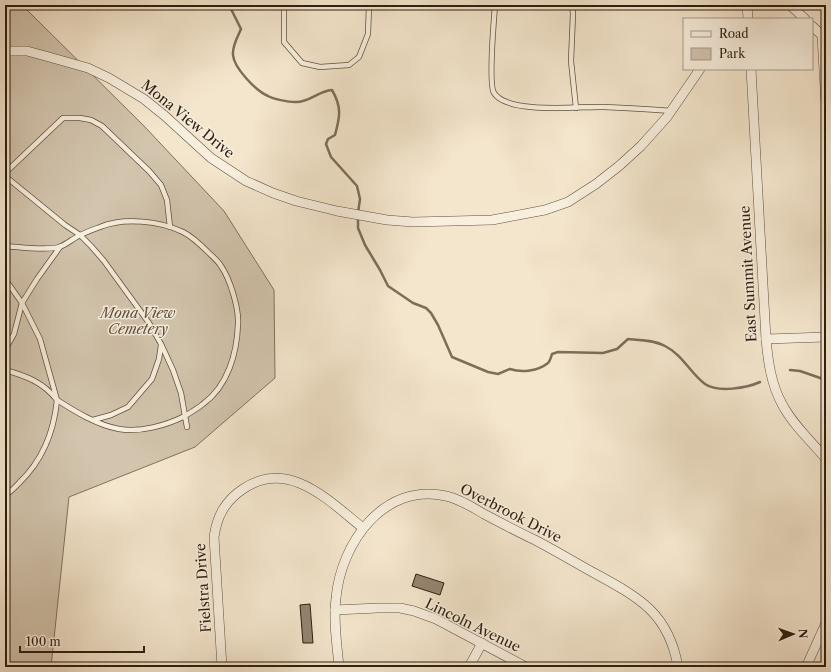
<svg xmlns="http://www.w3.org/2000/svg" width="831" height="672" font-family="'Libre Caslon Text',serif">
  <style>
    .green { fill: #d2c4ad; stroke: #80715e }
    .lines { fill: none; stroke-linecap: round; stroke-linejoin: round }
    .stream { stroke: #7d6d5a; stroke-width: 2.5 }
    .building { fill: #958672; stroke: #2e1e0f }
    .service-casing { stroke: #60503e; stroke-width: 6 }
    .minor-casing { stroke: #60503e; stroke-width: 10 }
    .service { stroke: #f8efde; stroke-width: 4.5 }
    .minor { stroke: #f8efde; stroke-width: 9 }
    .labels { text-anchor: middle; stroke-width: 3; stroke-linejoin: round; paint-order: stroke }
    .street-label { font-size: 14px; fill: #2e1e0f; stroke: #f8efde }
    .park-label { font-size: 14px; font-style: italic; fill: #5f503e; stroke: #f8efde }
  </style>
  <rect width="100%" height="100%" fill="#f4e6cd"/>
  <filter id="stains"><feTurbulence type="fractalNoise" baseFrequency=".005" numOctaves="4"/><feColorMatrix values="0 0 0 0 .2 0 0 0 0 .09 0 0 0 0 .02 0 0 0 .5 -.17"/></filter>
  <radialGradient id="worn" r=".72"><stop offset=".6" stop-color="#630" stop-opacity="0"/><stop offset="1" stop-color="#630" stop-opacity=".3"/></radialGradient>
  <path class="green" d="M5,5h17l122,121 80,85 50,79 1,88 -80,69 -126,50 -18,170h-46z"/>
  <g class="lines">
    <g class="stream">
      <path d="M151,5l9,1 4,-1"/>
      <path d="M229,5l12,24c-3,7 -9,17 -8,26 1,13 23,36 35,41 5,3 20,6 27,6 14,1 23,-11 37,-12 10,17 8,27 3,45l-7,4 -2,5 5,13 26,29 3,13 -2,14"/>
      <path d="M358,218v10l7,17 15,25 8,16 25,17 13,5 5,5 7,12 14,32 36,15 10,2 12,-5c12,4 28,2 38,-6 2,-2 3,-6 4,-9l6,-2 45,1 14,-4 11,-10c12,1 26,1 37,7 18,9 25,27 40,38 13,9 42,4 55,-2"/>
      <path d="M790,370l10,1 26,9"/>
    </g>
  </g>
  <g class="building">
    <path d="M416,574l28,9 -4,12 -28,-9z"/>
    <path d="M310,604l3,39h-10l-3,-38z"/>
  </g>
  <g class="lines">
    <defs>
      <g id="service">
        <path d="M284,5v37l18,21 18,4 29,-2 10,-8 9,-23 1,-29"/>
        <path d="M495,5c-1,15 -7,79 -1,88 14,22 88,13 110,14 23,1 45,2 67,4"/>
        <path d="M572,5l1,9 -2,47 5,47"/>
        <path d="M5,173l58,-55h17l11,2 11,6 47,45 12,14 6,15 3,27"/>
        <path d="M5,176l60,49 15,10 11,11 13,15 45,62 12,21 12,26 8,23 4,23c6,-4 12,-7 18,-12 25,-18 34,-51 35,-80 1,-16 -8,-45 -17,-58 -3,-5 -8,-9 -12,-13 -8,-8 -16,-16 -26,-21 -23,-11 -59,-15 -83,-5 -8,3 -17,6 -25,11 -5,3 -10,7 -16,9 -13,4 -39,0 -54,-1"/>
        <path d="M60,247l-23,32 -15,24 18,36 17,61c19,12 40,25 62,29 21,4 48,-4 66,-13l2,11"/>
        <path d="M5,279l17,24 -8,31 -9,16"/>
        <path d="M5,370c21,6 38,12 52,30 -3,31 -15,61 -38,83 -4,4 -8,9 -14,12"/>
        <path d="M93,420l18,-5 17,-8 24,-28 7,-20 2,-14"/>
      </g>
      <g id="minor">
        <path d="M747,5l1,14"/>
        <path d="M790,5l15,14"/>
        <path d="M812,26l14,13"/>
        <path d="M822,36l4,69"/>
        <path d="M5,51h22l22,6 39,11 21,10 35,21 21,17 46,42 35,23 27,12 23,8 41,10 50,9 26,2 79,-2 53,-10 23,-8 28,-18 23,-18 22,-20 26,-29 33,-48"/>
        <path d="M751,69l15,270c2,22 5,45 16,65 11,21 29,37 44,55"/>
        <path d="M766,339l60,-2"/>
        <path d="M335,610l43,-2h22l14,3 22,8 90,48"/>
        <path d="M222,667l-8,-130c3,-21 11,-36 29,-48 46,-31 86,12 120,39"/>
        <path d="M339,667c-2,-23 -6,-47 -3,-69 5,-55 48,-116 110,-102 14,3 26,11 38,18 17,9 34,18 51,26 21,11 41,23 61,34 44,24 73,40 82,93"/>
        <path d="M469,667l13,-24"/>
        <path d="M806,667l20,-44"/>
      </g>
    </defs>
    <use href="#service" class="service-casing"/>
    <use href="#minor" class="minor-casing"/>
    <use href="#service" class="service"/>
    <use href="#minor" class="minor"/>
  </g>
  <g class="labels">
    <g class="street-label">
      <text transform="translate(188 119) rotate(39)" y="5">Mona View Drive</text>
      <text transform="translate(748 274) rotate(-93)" y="5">East Summit Avenue</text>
      <text transform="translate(511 513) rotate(27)" y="5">Overbrook Drive</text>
      <text transform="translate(203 588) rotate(-94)" y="5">Fielstra Drive</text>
      <text transform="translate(473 625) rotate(26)" y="5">Lincoln Avenue</text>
    </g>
    <g class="park-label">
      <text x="138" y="318">Mona View<tspan x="138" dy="16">Cemetery</tspan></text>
    </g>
  </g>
  <rect width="831" height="672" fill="none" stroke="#f4e6cd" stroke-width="20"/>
  <rect x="6" y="6" width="819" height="660" fill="none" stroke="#2e1e0f" stroke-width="2"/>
  <rect x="10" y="10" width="811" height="652" fill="none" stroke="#2e1e0f"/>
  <rect x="683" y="18" width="130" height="52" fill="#f8efde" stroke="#a79b8b"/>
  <rect x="691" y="31" width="20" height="6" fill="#f8efde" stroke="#a79b8b"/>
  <text x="719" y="38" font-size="12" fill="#2e1e0f">Road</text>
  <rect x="691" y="48" width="20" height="12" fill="#d2c4ad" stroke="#a79b8b"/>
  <text x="719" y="58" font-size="12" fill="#2e1e0f">Park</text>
  <g transform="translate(793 634) rotate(88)" stroke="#f8efde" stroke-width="3" paint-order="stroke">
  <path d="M0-3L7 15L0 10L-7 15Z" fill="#2e1e0f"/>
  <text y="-6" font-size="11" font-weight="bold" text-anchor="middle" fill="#2e1e0f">N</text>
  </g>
  <path d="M20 646v6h124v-6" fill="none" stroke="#2e1e0f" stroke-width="2"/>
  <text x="26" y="646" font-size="12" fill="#2e1e0f" stroke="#f8efde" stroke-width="3" paint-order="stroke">100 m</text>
  <rect width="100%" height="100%" filter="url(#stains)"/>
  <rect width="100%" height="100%" fill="url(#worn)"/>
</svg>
